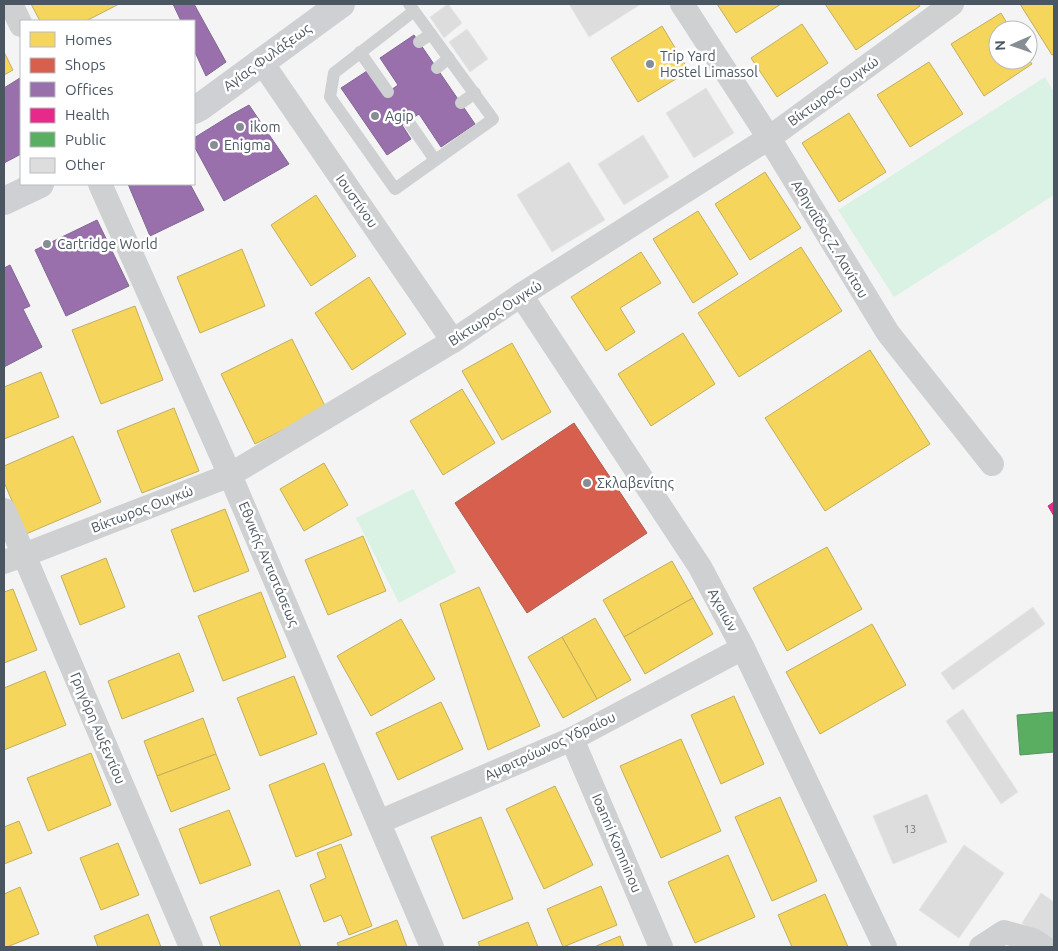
<svg xmlns="http://www.w3.org/2000/svg" width="1058" height="951" font-family="Ubuntu,sans-serif">
  <style>
    .green { fill: #d9f2e3 }
    .homes { fill: #f6d55c; stroke: #c2af5e }
    .shops { fill: #d6604d; stroke: #ac5d53 }
    .offices { fill: #9970ab; stroke: #816895 }
    .health { fill: #e7298a; stroke: #b8367e }
    .public { fill: #5aae61; stroke: #559461 }
    .building { fill: #ddddde; stroke: #e5e6e7 }
    .lines { fill: none; stroke-linecap: round; stroke-linejoin: round }
    .lane { stroke: #ced0d2; stroke-width: 12 }
    .street { stroke: #ced0d2; stroke-width: 24 }
    .secondary { stroke: #ced0d4; stroke-width: 28 }
    .poi-dot { fill: #868d94; stroke: #fff; stroke-width: 2 }
    .labels { text-anchor: middle; stroke-width: 5; stroke-linejoin: round; paint-order: stroke }
    .number-label { font-size: 11px; fill: #707881 }
    .poi-label { font-size: 14px; fill: #4a5661; stroke: #fff; text-anchor: start }
    .street-label { font-size: 14px; fill: #4a5661; stroke: #fff }
  </style>
  <rect width="100%" height="100%" fill="#f4f4f4"/>
  <g class="green">
    <path d="M1045,77l9,15v103l-160,102 -56,-87z"/>
    <path d="M413,489l43,83 -57,31 -43,-85z"/>
  </g>
  <g class="homes">
    <path d="M31,4h88l-33,17h-46z"/>
    <path d="M717,4h64l-45,29z"/>
    <path d="M825,4h94l1,2 -64,44z"/>
    <path d="M1020,4h34v50l-2,1z"/>
    <path d="M1001,13l10,17h-13v30h30v-2l4,6 -48,32 -33,-52z"/>
    <path d="M802,24l26,39 -51,34 -26,-39z"/>
    <path d="M662,26l27,45 -51,31 -27,-44z"/>
    <path d="M4,52l9,18 -9,5z"/>
    <path d="M929,62l34,52 -53,33 -33,-52z"/>
    <path d="M849,113l37,59 -47,30 -37,-59z"/>
    <path d="M765,172l36,56 -51,32 -35,-56z"/>
    <path d="M316,195l40,61 -45,30 -40,-61z"/>
    <path d="M698,211l40,63 -45,29 -40,-64z"/>
    <path d="M801,247l41,64 -103,66 -41,-64z"/>
    <path d="M242,249l23,57 -65,27 -23,-56z"/>
    <path d="M641,252l20,31 -41,25 15,24 -29,19 -35,-54z"/>
    <path d="M369,277l37,57 -54,36 -37,-57z"/>
    <path d="M135,306l28,74 -62,24 -29,-74z"/>
    <path d="M683,333l32,51 -64,42 -33,-52z"/>
    <path d="M292,339l34,69 -71,36 -34,-70z"/>
    <path d="M512,343l39,69 -49,28 -40,-69z"/>
    <path d="M870,350l60,94 -105,67 -60,-93z"/>
    <path d="M41,372l18,45 -55,22v-52z"/>
    <path d="M462,389l33,54 -52,32 -33,-54z"/>
    <path d="M174,408l25,63 -57,22 -25,-62z"/>
    <path d="M73,436l28,66 -75,32 -22,-52v-16z"/>
    <path d="M324,463l24,42 -44,26 -24,-42z"/>
    <path d="M225,509l24,62 -55,21 -23,-62z"/>
    <path d="M363,536l23,55 -58,24 -23,-55z"/>
    <path d="M827,547l35,62 -75,42 -34,-63z"/>
    <path d="M106,558l19,49 -45,18 -19,-49z"/>
    <path d="M672,561l21,37 -69,39 -21,-37z"/>
    <path d="M479,587l61,139 -52,24 -48,-146z"/>
    <path d="M13,589l24,61 -33,13v-71z"/>
    <path d="M261,592l25,65 -63,24 -25,-65z"/>
    <path d="M693,598l20,36 -68,40 -21,-37z"/>
    <path d="M595,618l36,62 -34,19 -35,-62z"/>
    <path d="M401,619l34,60 -64,37 -34,-60z"/>
    <path d="M872,624l34,61 -86,49 -34,-62z"/>
    <path d="M562,637l35,62 -34,19 -35,-61z"/>
    <path d="M179,653l15,38 -72,28 -14,-38z"/>
    <path d="M45,671l21,54 -62,25v-62z"/>
    <path d="M294,676l23,58 -57,22 -23,-58z"/>
    <path d="M734,696l30,68 -43,20 -30,-69z"/>
    <path d="M441,702l22,47 -65,31 -22,-47z"/>
    <path d="M203,718l13,36 -59,22 -13,-35z"/>
    <path d="M681,739l40,92 -60,27 -41,-92z"/>
    <path d="M91,753l20,52 -63,26 -21,-53z"/>
    <path d="M216,754l14,35 -59,23 -14,-36z"/>
    <path d="M324,763l28,72 -56,22 -27,-72z"/>
    <path d="M555,786l38,79 -49,24 -38,-80z"/>
    <path d="M780,797l37,84 -45,20 -37,-84z"/>
    <path d="M229,810l22,55 -51,19 -21,-55z"/>
    <path d="M481,817l32,82 -50,20 -32,-82z"/>
    <path d="M19,821l13,32 -28,11v-37z"/>
    <path d="M118,843l21,52 -38,15 -21,-52z"/>
    <path d="M341,844l31,82 -23,9 -8,-20 -17,7 -14,-37 16,-7 -9,-25z"/>
    <path d="M728,855l27,62 -60,26 -27,-61z"/>
    <path d="M601,886l16,39 -54,22 -16,-38z"/>
    <path d="M20,887l19,47 -32,13h-3v-53z"/>
    <path d="M279,890l22,57h-80l-11,-30z"/>
    <path d="M825,894l23,53h-56l-14,-32z"/>
    <path d="M148,914l13,33h-63l-4,-11z"/>
    <path d="M397,920l10,27h-68l-2,-4z"/>
    <path d="M528,922l10,25h-58l-2,-5z"/>
    <path d="M620,936l4,11h-30z"/>
  </g>
  <path class="shops" d="M574,423l73,110 -120,80 -72,-110z"/>
  <g class="offices">
    <path d="M173,4h21l32,58 -20,14 -12,-26v-29h-13z"/>
    <path d="M414,35l61,89 -34,23 -22,-33 -17,11 9,14 -24,16 -46,-67 26,-17 17,24 14,-10 -18,-27z"/>
    <path d="M20,78l1,76 -17,9v-75z"/>
    <path d="M249,105l40,59 -65,37 -30,-55v-8l37,-23z"/>
    <path d="M128,184h62l14,26 -54,26z"/>
    <path d="M97,220l32,66 -63,30 -31,-66z"/>
    <path d="M10,265l20,41 -7,3 19,38 -38,20v-99z"/>
  </g>
  <path class="health" d="M1054,502v14l-6,-10z"/>
  <path class="public" d="M1054,712v40l-34,3 -3,-40z"/>
  <g class="building">
    <path d="M448,4l14,19 -18,15 -14,-21z"/>
    <path d="M569,4h72l-52,33z"/>
    <path d="M467,29l21,30 -18,13 -21,-30z"/>
    <path d="M706,88l28,45 -40,25 -28,-45z"/>
    <path d="M643,135l26,42 -45,28 -26,-41z"/>
    <path d="M569,162l36,58 -53,32 -35,-57z"/>
    <path d="M1033,607l12,17 -92,66 -12,-17z"/>
    <path d="M963,709l55,83 -17,12 -55,-83z"/>
    <path d="M927,794l20,48 -54,22 -20,-48z"/>
    <path d="M964,845l40,28 -45,65 -40,-28z"/>
    <path d="M1041,893l13,9v42l-32,-21z"/>
  </g>
  <g class="lines">
    <g class="lane">
      <path d="M409,4l84,115 -98,70 -65,-92 4,-24 80,-62"/>
      <path d="M419,42l12,-8"/>
      <path d="M360,52l28,40"/>
      <path d="M437,68l12,-10"/>
      <path d="M461,103l14,-10"/>
      <path d="M408,121l27,39"/>
    </g>
    <g class="street">
      <path d="M11,4l10,21"/>
      <path d="M682,4l87,134 119,195 104,131"/>
      <path d="M261,61l192,280"/>
      <path d="M100,184l130,291 202,472"/>
      <path d="M521,295l179,272 43,81 142,299"/>
      <path d="M4,510l20,45 167,392"/>
      <path d="M4,562l20,-7 191,-74 15,-6 13,-8 210,-126 68,-46 248,-157 183,-134"/>
      <path d="M572,739l89,208"/>
      <path d="M379,822l193,-83 171,-91"/>
      <path d="M981,947l23,-15 29,8 11,7"/>
    </g>
    <g class="secondary">
      <path d="M194,110l6,-3 141,-103"/>
      <path d="M4,201l36,-17"/>
    </g>
  </g>
  <g class="poi-dot">
    <circle cx="650" cy="64" r="5"/>
    <circle cx="375" cy="116" r="5"/>
    <circle cx="240" cy="127" r="5"/>
    <circle cx="214" cy="145" r="5"/>
    <circle cx="47" cy="244" r="5"/>
    <circle cx="587" cy="483" r="5"/>
  </g>
  <g class="labels">
    <g class="number-label">
      <text x="910" y="833">13</text>
    </g>
    <g class="poi-label">
      <text x="660" y="61">Trip Yard<tspan x="660" dy="16">Hostel Limassol</tspan></text>
      <text x="385" y="121">Agip</text>
      <text x="250" y="132">ikom</text>
      <text x="224" y="150">Enigma</text>
      <text x="57" y="249">Cartridge World</text>
      <text x="597" y="488">Σκλαβενίτης</text>
    </g>
    <g class="street-label">
      <text transform="translate(267 57) rotate(-36)" y="5">Αγίας Φυλάξεως</text>
      <text transform="translate(833 91) rotate(-36)" y="5">Βίκτωρος Ουγκώ</text>
      <text transform="translate(357 201) rotate(55)" y="5">Ιουστίνου</text>
      <text transform="translate(830 239) rotate(59)" y="5">Αθηναΐδος Ζ. Λανίτου</text>
      <text transform="translate(495 313) rotate(-33)" y="5">Βίκτωρος Ουγκώ</text>
      <text transform="translate(142 509) rotate(-21)" y="5">Βίκτωρος Ουγκώ</text>
      <text transform="translate(269 564) rotate(67)" y="5">Εθνικής Αντιστάσεως</text>
      <text transform="translate(723 610) rotate(62)" y="5">Αχαιών</text>
      <text transform="translate(98 728) rotate(67)" y="5">Γρηγόρη Αυξεντίου</text>
      <text transform="translate(550 746) rotate(-25)" y="5">Αμφιτρύωνος Υδραίου</text>
      <text transform="translate(617 843) rotate(67)" y="5">Ioanni Komninou</text>
    </g>
  </g>
  <rect width="1058" height="951" fill="none" stroke="#4a5661" stroke-width="10"/>
  <rect x="20" y="20" width="175" height="165" fill="#ffffff" stroke="#b7bbc0"/>
  <rect x="30" y="32" width="25" height="15" fill="#f6d55c" stroke="#b7bbc0"/>
  <text x="65" y="45" font-size="15" fill="#4a5661">Homes</text>
  <rect x="30" y="58" width="25" height="15" fill="#d6604d" stroke="#b7bbc0"/>
  <text x="65" y="70" font-size="15" fill="#4a5661">Shops</text>
  <rect x="30" y="82" width="25" height="15" fill="#9970ab" stroke="#b7bbc0"/>
  <text x="65" y="95" font-size="15" fill="#4a5661">Offices</text>
  <rect x="30" y="108" width="25" height="15" fill="#e7298a" stroke="#b7bbc0"/>
  <text x="65" y="120" font-size="15" fill="#4a5661">Health</text>
  <rect x="30" y="132" width="25" height="15" fill="#5aae61" stroke="#b7bbc0"/>
  <text x="65" y="145" font-size="15" fill="#4a5661">Public</text>
  <rect x="30" y="158" width="25" height="15" fill="#ddddde" stroke="#b7bbc0"/>
  <text x="65" y="170" font-size="15" fill="#4a5661">Other</text>
  <g transform="translate(1013 45) rotate(268)"><circle r="24" fill="#ffffff" stroke="#b7bbc0"/>
  <path d="M0-4L9 19L0 12L-9 19Z" fill="#868d94"/>
  <text y="-8" font-size="14" font-weight="bold" text-anchor="middle" fill="#4a5661">N</text>
  </g>
</svg>
